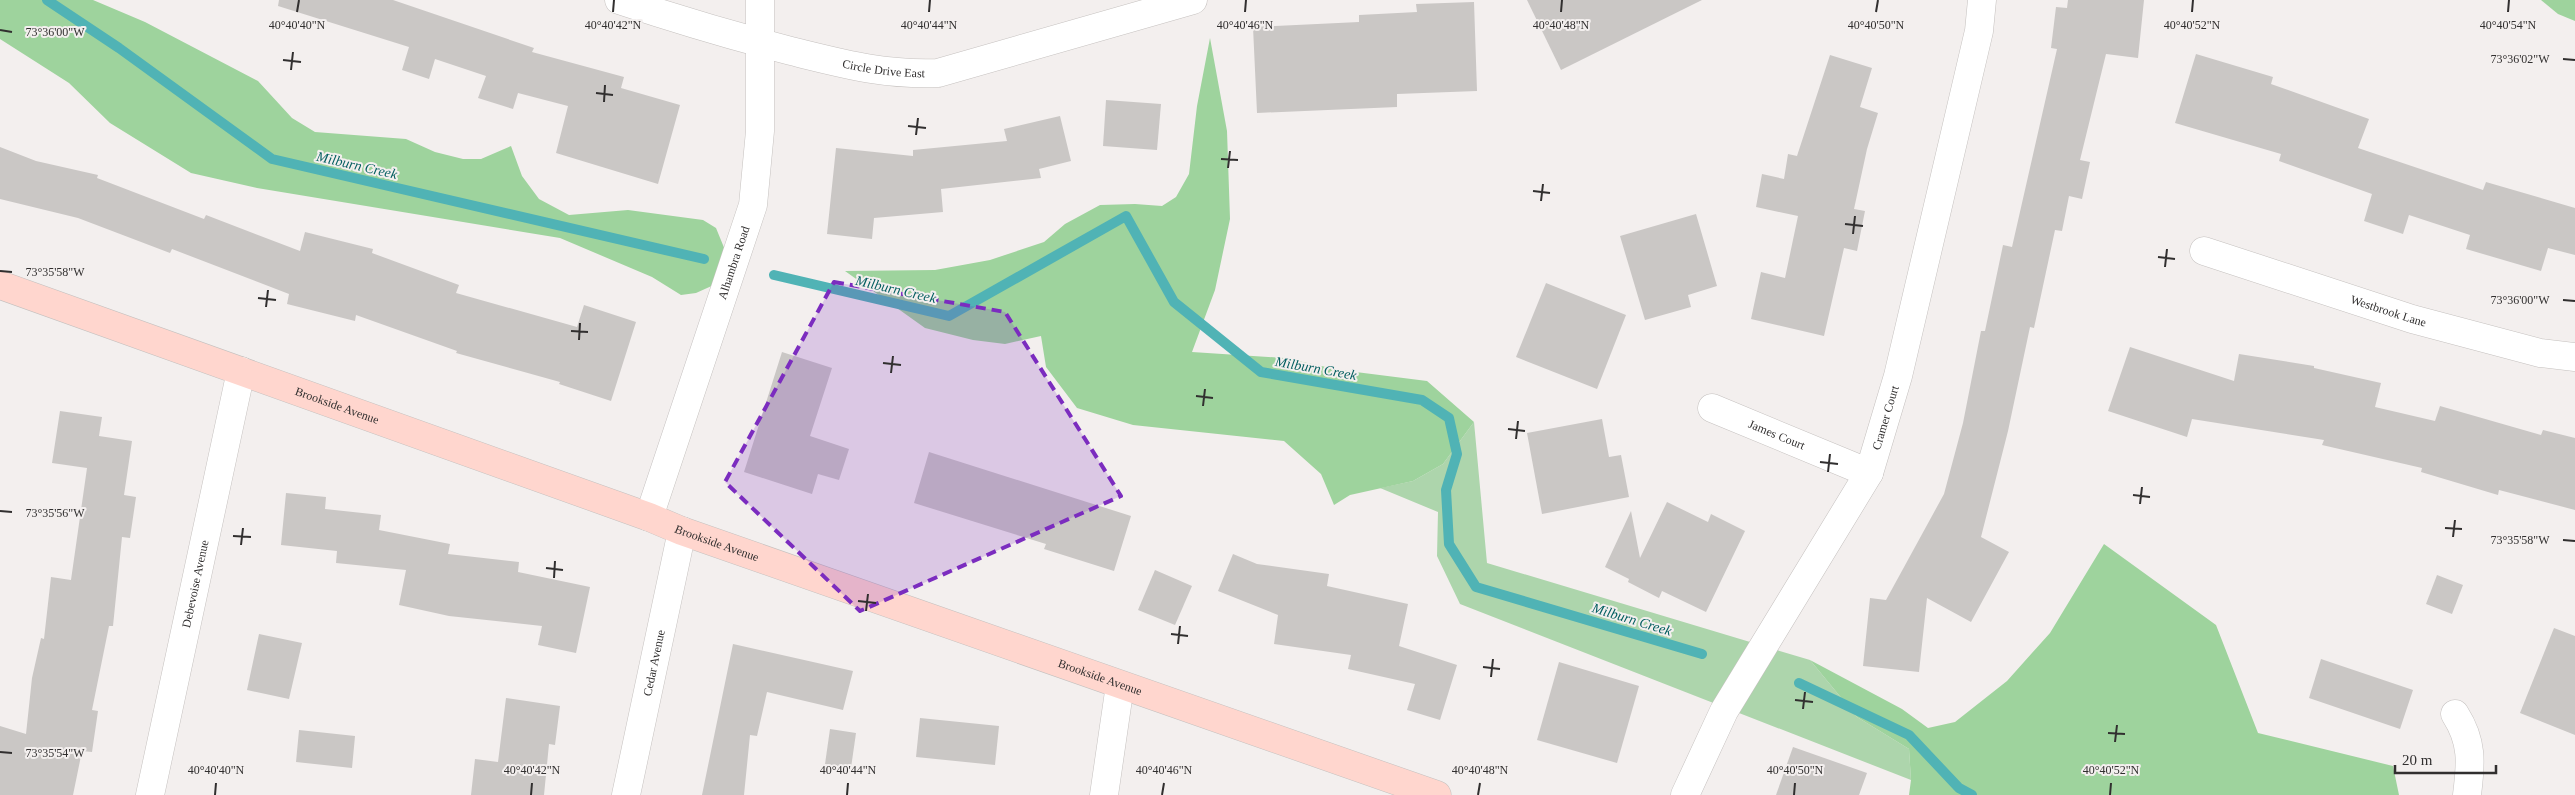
<svg xmlns="http://www.w3.org/2000/svg" width="2575" height="795" font-family="Georgia,serif">
  <style>
    .green { fill: #add5ac }
    .forest { fill: #9ed39d }
    .lines { fill: none; stroke-linecap: round; stroke-linejoin: round }
    .stream { stroke: #50b3b5; stroke-width: 10 }
    .building { fill: #cac7c5 }
    .minor-casing { stroke: #c5c1bf; stroke-width: 29 }
    .secondary-casing { stroke: #c5c1bf; stroke-width: 29 }
    .minor { stroke: #fff; stroke-width: 28 }
    .secondary { stroke: #ffd6ce; stroke-width: 28 }
    .marked { fill: #7b2cbf; fill-opacity: 0.2; stroke: #7b2cbf; stroke-width: 4; stroke-dasharray: 10 6; stroke-linejoin: round }
    .ticks { fill: none; stroke: #312f2f; stroke-width: 2 }
    .labels { text-anchor: middle; stroke-width: 4; stroke-linejoin: round; paint-order: stroke }
    .street-label { font-size: 12px; fill: #312f2f; stroke: #f3efee }
    .water-label { font-size: 14px; font-style: italic; fill: #035e60; stroke: #f3efee }
    .ticks-label { font-size: 12px; text-anchor: middle; fill: #312f2f; stroke: #f3efee; stroke-width: 4; stroke-linejoin: round; paint-order: stroke }
  </style>
  <rect width="100%" height="100%" fill="#f3efee"/>
  <path class="green" d="M1474,422l13,141 323,97 47,57 52,32 2,31 -451,-176 -23,-48 1,-44 -58,-24 33,-7 30,-17z"/>
  <g class="forest">
    <path d="M0,0h93l52,22 113,59 34,37 23,14 91,7 29,13 28,7h18l30,-13 11,30 17,23 30,16 59,-5 75,10 13,8 9,22 -9,34 -20,9 -15,2 -29,-18 -92,-39 -303,-50 -66,-15 -81,-50 -41,-40 -69,-44z"/>
    <path d="M2541,0h34v21l-17,-7z"/>
    <path d="M1210,38l17,93 3,88 -15,71 -23,62 92,6 56,12 87,11 47,41 -31,42 -30,17 -63,14 -16,10 -13,-31 -37,-33 -151,-16 -56,-17 -31,-41 -5,-31 -36,8 -32,-4 -48,-12 -80,-57 90,-1 55,-10 54,-18 21,-18 35,-19 35,-1 27,2 14,-9 13,-23 8,-68z"/>
    <path d="M2104,544l112,81 42,108 135,33 6,29h-490l2,-15 -2,-31 -52,-32 -47,-57 92,49 26,19 27,-6 52,-41 43,-48z"/>
  </g>
  <g class="lines">
    <g class="stream">
      <path d="M47,0l72,48 153,111 432,100"/>
      <path d="M774,275l175,41 177,-100 48,86 87,70 161,28 27,18 8,36 -11,36 3,54 27,43 226,67"/>
      <path d="M1799,683l110,52 50,53 13,7"/>
    </g>
  </g>
  <g class="building">
    <path d="M279,0h114l141,48 -2,4 92,25 -3,11 59,17 -22,79 -102,-31 12,-47 -50,-13 -5,16 -35,-11 8,-22 -51,-17 -6,20 -27,-9 7,-23 -131,-41z"/>
    <path d="M1527,0h175l-141,70z"/>
    <path d="M2068,0h76l-6,58 -32,-4 -26,106 10,2 -8,37 -13,-3 -7,35 -7,-1 -21,98 -4,-1 -22,104 -27,106 28,15 -38,70 -44,-24 -8,74 -56,-6 7,-68 16,2 58,-106 19,-71 18,-92h4l18,-86 9,2 45,-198 -6,-1 5,-41 11,1z"/>
    <path d="M1474,2l3,89 -80,3v13l-140,6 -4,-86 106,-5v-7l58,-3 -1,-8z"/>
    <path d="M2196,54l77,23 -2,7 98,35 -11,29 125,42 3,-8 89,26v47l-27,-7 -7,23 -75,-22 4,-14 -61,-20 -6,19 -39,-13 8,-27 -93,-33 2,-7 -106,-31z"/>
    <path d="M1830,55l42,13 -12,39 18,6 -11,36 -13,60 11,2 -8,40 -13,-3 -20,88 -73,-17 10,-47 24,6 13,-62 -42,-9 6,-33 22,5 4,-25 9,2z"/>
    <path d="M1106,100l55,4 -4,46 -54,-4z"/>
    <path d="M1060,116l11,45 -32,8 2,9 -100,11 2,23 -69,6 -2,21 -45,-5 9,-86 77,8v-6l94,-9 -3,-12z"/>
    <path d="M0,147l36,14 62,14 -1,3 107,41 2,-4 94,36 5,-19 68,17 -1,4 87,32 -3,8 121,34 7,-22 52,17 -25,79 -52,-17 1,-2 -104,-29 1,-2 -101,-36 -1,6 -68,-17 2,-10 -117,-45 -2,4 -92,-35 -78,-19z"/>
    <path d="M1696,214l21,72 -29,9 3,12 -46,13 -25,-84z"/>
    <path d="M1546,283l80,32 -29,74 -81,-32z"/>
    <path d="M2130,347l104,34 5,-27 75,12v2l67,15 -6,24 60,14 5,-15 101,29 2,-5 32,8v72l-76,-20 -1,5 -77,-23 1,-4 -100,-23 2,-5 -132,-21 -5,18 -79,-26z"/>
    <path d="M782,352l50,16 -22,68 39,13 -10,31 -21,-6 -6,20 -68,-22z"/>
    <path d="M60,411l42,6 -3,19 33,5 -8,54 12,2 -6,41 -8,-1 -9,89h-4l-17,84 6,1 -6,41 -10,-1 -9,44h-73v-69l26,8 6,-56 9,-40 3,1 7,-62 20,3 16,-112 -35,-5z"/>
    <path d="M1602,419l7,38 12,-2 8,42 -87,17 -15,-81z"/>
    <path d="M929,452l202,64 -17,55 -70,-22 2,-5 -132,-41z"/>
    <path d="M286,493l40,4 -1,12 56,6 -2,15 71,14 -2,10 71,8 -1,10 72,15 -14,66 -38,-8 4,-19 -93,-10 -50,-11 7,-35 -70,-7 1,-12 -56,-6z"/>
    <path d="M1667,502l41,20 3,-8 34,17 -39,81 -44,-21 -3,7 -31,-16 1,-3 -24,-12 26,-56 9,47z"/>
    <path d="M1233,554l24,10 72,10 -2,12 81,18 -9,42 58,19 -17,55 -33,-10 8,-26 -67,-15 3,-14 -77,-11 4,-29 -60,-24z"/>
    <path d="M1155,570l37,16 -17,39 -37,-15z"/>
    <path d="M2437,575l26,10 -11,29 -26,-10z"/>
    <path d="M2554,628l21,8v99l-55,-22z"/>
    <path d="M259,634l43,9 -13,56 -42,-9z"/>
    <path d="M733,644l120,27 -10,39 -76,-18 -10,44 -7,-1 -6,60h-42z"/>
    <path d="M2321,659l92,31 -13,39 -91,-31z"/>
    <path d="M1559,662l80,24 -22,77 -80,-23z"/>
    <path d="M506,698l54,8 -5,39 -6,-1 -5,51h-73l4,-36 23,3z"/>
    <path d="M920,718l79,8 -4,39 -79,-8z"/>
    <path d="M830,729l26,4 -5,35 -26,-4z"/>
    <path d="M299,730l56,6 -3,32 -56,-6z"/>
    <path d="M1793,747l74,26 -8,22h-83z"/>
  </g>
  <g class="lines">
    <defs>
      <g id="minor">
        <path id="s1" d="M619,0c57,19 114,36 172,51 53,13 92,24 147,22l255,-73"/>
        <path id="s2" d="M2204,251l208,68 128,34 35,4"/>
        <path id="s3" d="M1712,408l157,65"/>
        <path id="s4" d="M649,517l104,-312 7,-74v-131"/>
        <path d="M2455,714c18,28 16,49 12,81"/>
        <path id="s5" d="M150,795l91,-424"/>
        <path id="s6" d="M626,795l56,-264"/>
        <path d="M1104,795l16,-110"/>
        <path id="s7" d="M1685,795l39,-84 145,-238 29,-97 81,-345 3,-31"/>
      </g>
      <g id="secondary">
        <path id="s8" d="M0,285l649,232 33,14 755,264"/>
      </g>
    </defs>
    <use href="#minor" class="minor-casing"/>
    <use href="#secondary" class="secondary-casing"/>
    <use href="#minor" class="minor"/>
    <use href="#secondary" class="secondary"/>
  </g>
  <path class="marked" d="M834,282l171,30 116,184 -261,115 -135,-129z"/>
  <path class="ticks" d="M297,12l2,-12M613,12l1,-12M929,12l1,-12M1245,12l1,-12M1561,12l1,-12M1876,12l2,-12M2192,12l1,-12M2508,12l1,-12M0,30l12,2M2563,59l12,1M283,60l18,2M291,70l2,-18M596,93l17,2M604,102l1,-17M908,126l18,2M916,135l2,-17M1221,159l17,1M1228,168l2,-17M1533,191l17,2M1541,201l2,-17M1845,224l18,2M1853,234l2,-18M2158,257l17,2M2165,267l2,-18M0,271l12,1M258,298l18,2M2563,300l12,1M266,307l2,-17M571,331l17,1M579,340l1,-17M883,363l18,2M891,373l2,-17M1196,396l17,2M1203,406l2,-17M1508,429l17,2M1516,439l2,-18M1820,462l18,2M1828,472l2,-18M2133,495l17,2M2140,504l2,-17M0,511l12,1M2445,528l17,1M233,536l18,1M2453,537l2,-17M2563,540l12,1M241,545l2,-17M546,568l17,2M554,578l1,-17M858,601l18,2M866,611l2,-17M1171,634l17,2M1178,644l2,-18M1483,667l17,2M1491,677l2,-18M1795,700l18,2M1803,709l2,-17M2108,733l17,1M2115,742l2,-17M0,752l12,1M215,795l1,-12M531,795l1,-12M847,795l1,-12M1162,795l2,-12M1478,795l2,-12M1794,795l1,-12M2110,795l1,-12"/>
  <g class="labels">
    <g class="street-label">
      <text dy="4" stroke="none"><textPath href="#s1" startOffset="274">Circle Drive East</textPath></text>
      <text dy="4" stroke="none"><textPath href="#s4" startOffset="268">Alhambra Road</textPath></text>
      <text dy="4" stroke="none"><textPath href="#s2" startOffset="194">Westbrook Lane</textPath></text>
      <text dy="4" stroke="none"><textPath href="#s8" startOffset="358">Brookside Avenue</textPath></text>
      <text dy="4" stroke="none"><textPath href="#s7" startOffset="429">Cramer Court</textPath></text>
      <text dy="4" stroke="none"><textPath href="#s3" startOffset="70">James Court</textPath></text>
      <text dy="4" stroke="none"><textPath href="#s8" startOffset="762">Brookside Avenue</textPath></text>
      <text dy="4" stroke="none"><textPath href="#s5" startOffset="216">Debevoise Avenue</textPath></text>
      <text dy="4" stroke="none"><textPath href="#s6" startOffset="135">Cedar Avenue</textPath></text>
      <text dy="4" stroke="none"><textPath href="#s8" startOffset="1168">Brookside Avenue</textPath></text>
    </g>
    <g class="water-label">
      <text transform="translate(357 165) rotate(13)" y="5">Milburn Creek</text>
      <text transform="translate(896 289) rotate(13)" y="5">Milburn Creek</text>
      <text transform="translate(1316 368) rotate(10)" y="5">Milburn Creek</text>
      <text transform="translate(1632 619) rotate(17)" y="5">Milburn Creek</text>
    </g>
  </g>
  <g class="ticks-label">
    <text x="297" y="29">40°40'40"N</text>
    <text x="613" y="29">40°40'42"N</text>
    <text x="929" y="29">40°40'44"N</text>
    <text x="1245" y="29">40°40'46"N</text>
    <text x="1561" y="29">40°40'48"N</text>
    <text x="1876" y="29">40°40'50"N</text>
    <text x="2192" y="29">40°40'52"N</text>
    <text x="2508" y="29">40°40'54"N</text>
    <text x="55" y="36">73°36'00"W</text>
    <text x="2520" y="63">73°36'02"W</text>
    <text x="55" y="276">73°35'58"W</text>
    <text x="2520" y="304">73°36'00"W</text>
    <text x="55" y="517">73°35'56"W</text>
    <text x="2520" y="544">73°35'58"W</text>
    <text x="55" y="757">73°35'54"W</text>
    <text x="216" y="774">40°40'40"N</text>
    <text x="532" y="774">40°40'42"N</text>
    <text x="848" y="774">40°40'44"N</text>
    <text x="1164" y="774">40°40'46"N</text>
    <text x="1480" y="774">40°40'48"N</text>
    <text x="1795" y="774">40°40'50"N</text>
    <text x="2111" y="774">40°40'52"N</text>
  </g>
  <path d="M2395 765v8h101v-8" fill="none" stroke="#312f2f" stroke-width="2.5"/>
  <text x="2402" y="765" font-size="15" fill="#312f2f" stroke="#f3efee" stroke-width="4" paint-order="stroke">20 m</text>
</svg>
